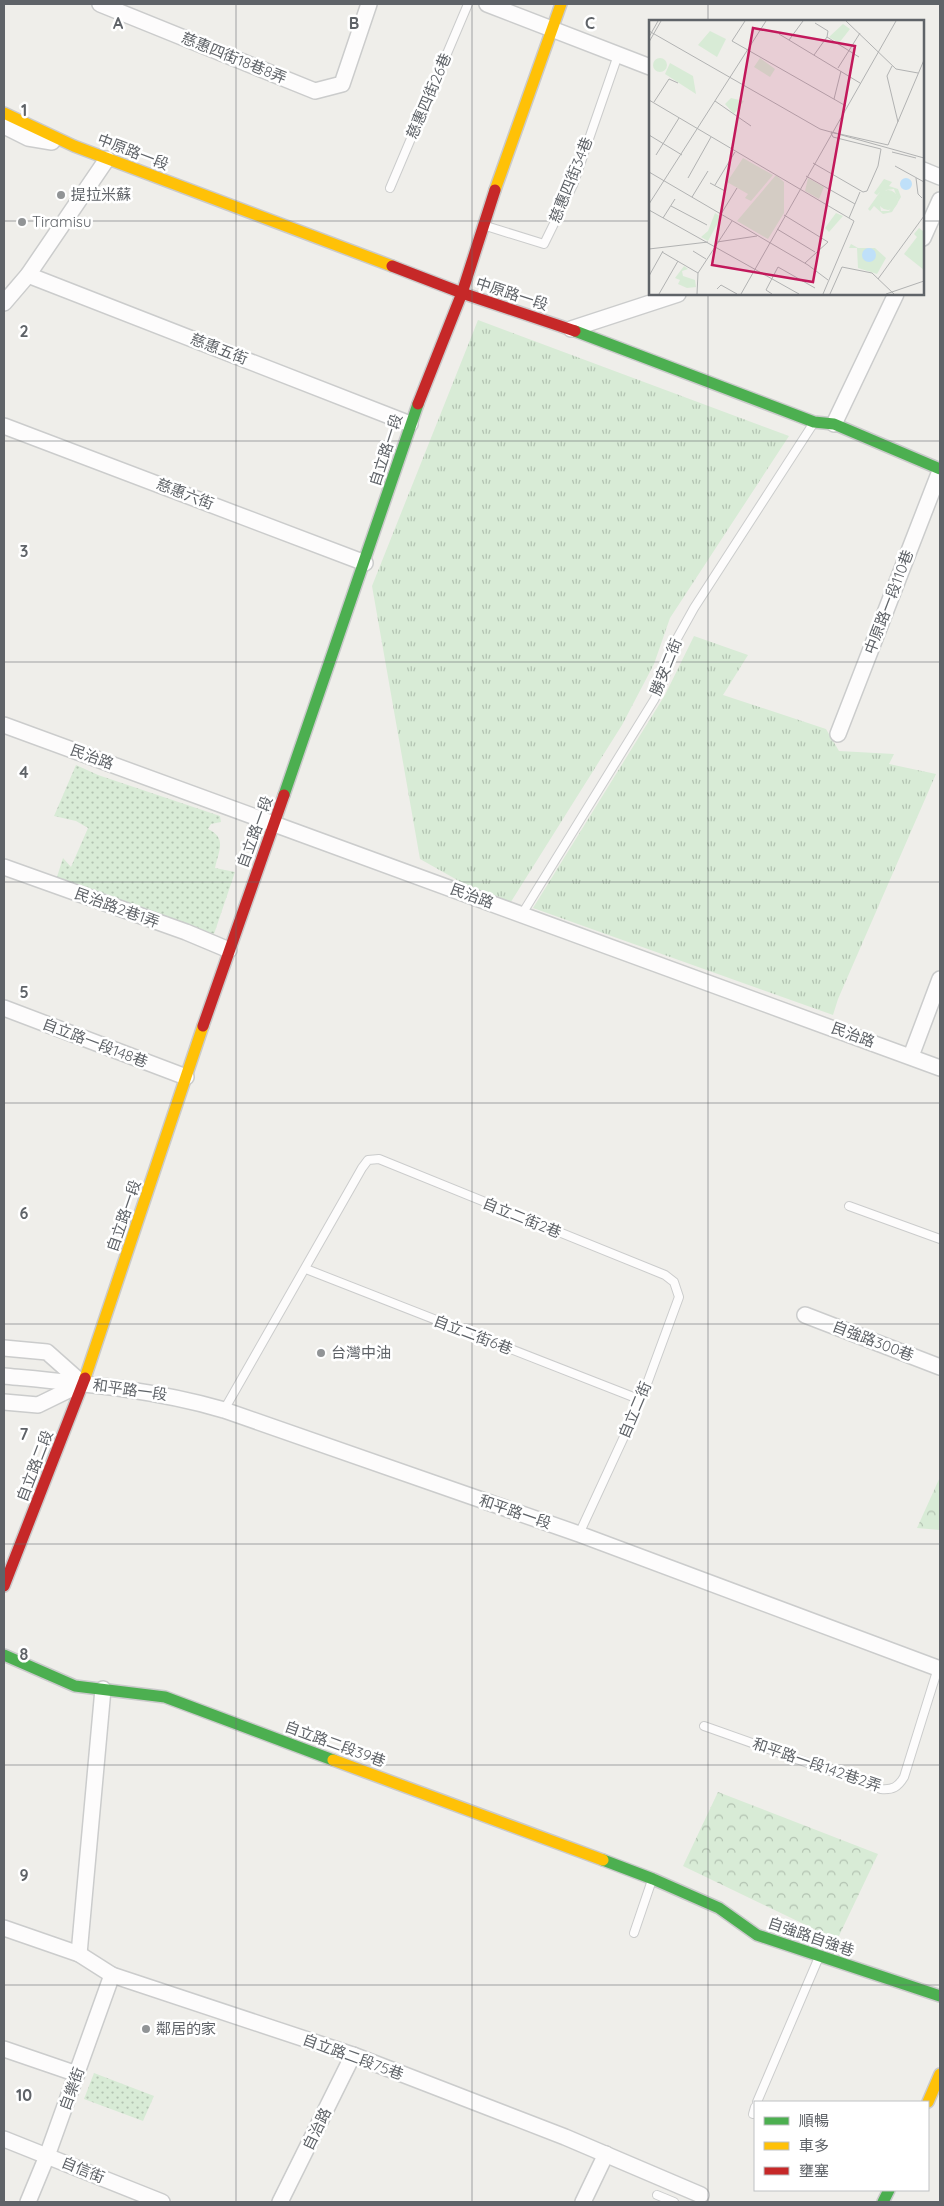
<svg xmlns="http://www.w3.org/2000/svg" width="944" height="2206" font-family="Quicksand,'Noto Sans TC',sans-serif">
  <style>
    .grass { fill: url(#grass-tufts) }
    .forest { fill: url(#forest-crowns) }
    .park { fill: url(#park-dots) }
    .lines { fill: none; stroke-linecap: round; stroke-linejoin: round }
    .lane-casing { stroke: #cbcccc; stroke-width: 10 }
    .street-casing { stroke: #cbcccc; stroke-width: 18 }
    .fast-casing { stroke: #cacacb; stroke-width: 14 }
    .slow-casing { stroke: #cacacb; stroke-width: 14 }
    .jam-casing { stroke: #cacacb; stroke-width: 14 }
    .lane { stroke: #fdfcfc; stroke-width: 8 }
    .street { stroke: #fdfcfc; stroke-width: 15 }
    .fast { stroke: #4caf50; stroke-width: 11 }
    .slow { stroke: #ffc107; stroke-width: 11 }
    .jam { stroke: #c62828; stroke-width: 11 }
    .grid { fill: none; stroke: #5f6368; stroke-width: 1; stroke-opacity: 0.55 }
    .poi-dot { fill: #919496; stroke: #fff; stroke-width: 2 }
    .labels { text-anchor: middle; stroke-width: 5; stroke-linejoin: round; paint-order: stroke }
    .street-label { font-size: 15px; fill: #5f6368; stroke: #fff }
    .poi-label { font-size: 15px; fill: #5f6368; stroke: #fff; text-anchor: start }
    .inset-road { fill: none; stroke: #b1b2b2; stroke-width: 1 }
    .view { fill: #c2185b; fill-opacity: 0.15; stroke: #c2185b; stroke-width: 2.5 }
    .inset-edge { fill: none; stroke: #5f6368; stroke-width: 2.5 }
    .grid-label { font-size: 16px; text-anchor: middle; font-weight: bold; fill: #5f6368; stroke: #fff; stroke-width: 5; stroke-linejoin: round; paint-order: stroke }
  </style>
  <defs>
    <pattern id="grass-tufts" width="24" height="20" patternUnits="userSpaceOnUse" patternTransform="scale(1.25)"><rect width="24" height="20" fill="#d8ebd6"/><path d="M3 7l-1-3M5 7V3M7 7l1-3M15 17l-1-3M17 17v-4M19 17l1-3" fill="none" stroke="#b2c2b1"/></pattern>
    <pattern id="forest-crowns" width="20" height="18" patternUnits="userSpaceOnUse" patternTransform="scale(1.25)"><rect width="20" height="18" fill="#d8ebd6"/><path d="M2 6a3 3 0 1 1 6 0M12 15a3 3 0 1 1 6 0" fill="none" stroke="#b2c2b1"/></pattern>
    <pattern id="park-dots" width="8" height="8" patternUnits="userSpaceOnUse" patternTransform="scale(1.25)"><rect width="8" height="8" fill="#d8ebd6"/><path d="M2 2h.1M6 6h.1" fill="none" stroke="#b2c2b1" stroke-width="1.8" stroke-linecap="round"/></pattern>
  </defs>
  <rect width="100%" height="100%" fill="#efeeea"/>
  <g class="grass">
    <path d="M478,320l311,116 -119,182 -16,46 -32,61 -115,183 -87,-49 -48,-273z"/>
    <path d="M694,636l54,19 -25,40 103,34 13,22 55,3 -5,10 47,10 -98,225 -5,16 -300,-107 132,-213z"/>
  </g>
  <g class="forest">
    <path d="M940,1477v53l-23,-2z"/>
    <path d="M718,1792l160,62 -41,86 -154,-74z"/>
  </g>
  <g class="park">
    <path d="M76,765l22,10 122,41 1,6 -10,2 -3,5c19,9 11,21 7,39l20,4 -21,62 -158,-54 7,-22 8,9 17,-39 -12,-7 -22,-5z"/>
    <path d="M94,2073l60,23 -11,25 -59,-22z"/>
  </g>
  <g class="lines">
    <defs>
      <g id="lane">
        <path d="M390,188l78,-184"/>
        <path d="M486,226l58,18 29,-59 45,-130"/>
        <path d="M522,914l132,-214 10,-20 10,-36 20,-36 119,-184"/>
        <path d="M849,1206l91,33"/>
        <path d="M306,1269l335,131"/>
        <path d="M224,1410l138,-242 6,-8 11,-1 286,116 9,7 5,15 -38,103 -62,134"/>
        <path d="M704,1726l177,63c12,1 17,-2 23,-12l34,-109"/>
        <path d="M634,1933l18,-53"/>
        <path d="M757,2102l62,-145"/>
        <path d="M753,2114l2,-7"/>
        <path d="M657,2195l17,7"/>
      </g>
      <g id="street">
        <path d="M100,4l215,87 27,-7 27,-80"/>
        <path d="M487,4l163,63"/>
        <path d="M4,126l24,12 24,4"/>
        <path d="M923,170l17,7"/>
        <path d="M923,238l17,-38"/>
        <path d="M28,275l382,149"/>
        <path d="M4,303l24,-28 79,-116"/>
        <path d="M571,329l107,-35"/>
        <path d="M834,424l62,-130"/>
        <path d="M4,426l361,137"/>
        <path d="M4,725l936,343"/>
        <path d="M838,734l102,-263"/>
        <path d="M4,867l182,65 43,18"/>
        <path d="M4,1008l182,69"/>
        <path d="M911,1056l29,-77"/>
        <path d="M805,1315l135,52"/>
        <path d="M4,1348l43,4 36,32"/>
        <path d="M4,1376c74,7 148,13 220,34l355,124 361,135"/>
        <path d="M4,1402l34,3 43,-21"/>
        <path d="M4,1928l75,26 33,21 241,80 212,82 136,58"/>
        <path d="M79,1954l24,-265"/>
        <path d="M4,2049l73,25"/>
        <path d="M4,2139l158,63"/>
        <path d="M28,2202l19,-46 65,-181"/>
        <path d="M280,2202l73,-147"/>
        <path d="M583,2202l23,-48"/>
      </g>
      <g id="fast">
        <path d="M575,331l239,91 20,2 106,45"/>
        <path d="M284,795l134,-391"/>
        <path d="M4,1655l71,31 90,11 168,63"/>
        <path d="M603,1860l50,19 66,29 38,27 183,61"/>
        <path d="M883,2202l6,-12"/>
      </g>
      <g id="slow">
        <path d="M4,113l70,33 318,120"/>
        <path d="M495,190l66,-186"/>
        <path d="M85,1378l118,-352"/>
        <path d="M333,1760l270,100"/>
        <path d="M928,2102l12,-28"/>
      </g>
      <g id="jam">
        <path d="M392,266l70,27 113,38"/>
        <path d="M418,404l44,-111 33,-103"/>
        <path d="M203,1026l81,-231"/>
        <path d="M4,1586l81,-208"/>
      </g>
    </defs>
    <use href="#lane" class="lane-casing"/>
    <use href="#street" class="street-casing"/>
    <use href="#fast" class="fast-casing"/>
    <use href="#slow" class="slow-casing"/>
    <use href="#jam" class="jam-casing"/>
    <use href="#lane" class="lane"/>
    <use href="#street" class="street"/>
    <use href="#fast" class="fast"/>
    <use href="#slow" class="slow"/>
    <use href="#jam" class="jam"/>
  </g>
  <path class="grid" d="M236,4v2198M472,4v2198M708,4v17M4,221h646M923,221h17M708,294v1908M4,441h936M4,662h936M4,882h936M4,1103h936M4,1324h936M4,1544h936M4,1765h936M4,1985h936"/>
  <g class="poi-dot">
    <circle cx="61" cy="195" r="5"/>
    <circle cx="22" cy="222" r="5"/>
    <circle cx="321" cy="1353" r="5"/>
    <circle cx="146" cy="2029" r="5"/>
  </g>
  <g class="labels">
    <g class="street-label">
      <text transform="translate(234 58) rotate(22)" y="5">慈惠四街18巷8弄</text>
      <text transform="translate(429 96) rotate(-67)" y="5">慈惠四街26巷</text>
      <text transform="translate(133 152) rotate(21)" y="5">中原路一段</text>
      <text transform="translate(571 180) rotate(-68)" y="5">慈惠四街34巷</text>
      <text transform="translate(512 294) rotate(18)" y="5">中原路一段</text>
      <text transform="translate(219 349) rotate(21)" y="5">慈惠五街</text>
      <text transform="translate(386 450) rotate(-72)" y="5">自立路一段</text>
      <text transform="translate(185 494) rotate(21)" y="5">慈惠六街</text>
      <text transform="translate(889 602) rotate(-69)" y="5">中原路一段110巷</text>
      <text transform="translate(666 667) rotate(-68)" y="5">勝安二街</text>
      <text transform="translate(92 757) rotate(20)" y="5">民治路</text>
      <text transform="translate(255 832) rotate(-70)" y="5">自立路一段</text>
      <text transform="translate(472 896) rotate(20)" y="5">民治路</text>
      <text transform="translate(117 908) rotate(20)" y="5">民治路2巷1弄</text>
      <text transform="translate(853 1035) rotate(20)" y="5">民治路</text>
      <text transform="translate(95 1043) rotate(21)" y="5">自立路一段148巷</text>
      <text transform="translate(124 1216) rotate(-71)" y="5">自立路一段</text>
      <text transform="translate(522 1218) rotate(22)" y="5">自立二街2巷</text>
      <text transform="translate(473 1335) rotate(21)" y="5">自立二街6巷</text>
      <text transform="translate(873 1341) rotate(21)" y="5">自強路300巷</text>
      <text transform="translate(130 1390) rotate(8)" y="5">和平路一段</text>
      <text transform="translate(635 1410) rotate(-67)" y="5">自立二街</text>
      <text transform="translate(35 1466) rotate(-69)" y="5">自立路二段</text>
      <text transform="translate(515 1512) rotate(19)" y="5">和平路一段</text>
      <text transform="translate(335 1744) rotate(20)" y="5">自立路二段39巷</text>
      <text transform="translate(817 1765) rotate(19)" y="5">和平路一段142巷2弄</text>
      <text transform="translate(811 1937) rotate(19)" y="5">自強路自強巷</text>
      <text transform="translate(353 2057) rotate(20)" y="5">自立路二段75巷</text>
      <text transform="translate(72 2089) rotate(-70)" y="5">自樂街</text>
      <text transform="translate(317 2129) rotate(-64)" y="5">自治路</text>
      <text transform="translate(83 2170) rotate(22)" y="5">自信街</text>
    </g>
    <g class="poi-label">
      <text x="71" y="200">提拉米蘇</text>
      <text x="32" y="227">Tiramisu</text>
      <text x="331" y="1358">台灣中油</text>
      <text x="156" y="2034">鄰居的家</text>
    </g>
  </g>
  <g transform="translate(649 20)">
    <rect width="275" height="275" fill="#efeeea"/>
    <path d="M94,138l30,17 -22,26 -6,-3 3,-4 -21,-12zM127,155l8,7v31l-16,26 -31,-18zM229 180a10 10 0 1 1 20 0a10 10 0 1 1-20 0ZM66,193l6,4 -13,24 -7,-4 7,-6zM35,246l4,3 -6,2 1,5 12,4 1,7 -9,1 -9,-4 2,-4 -5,-2z" fill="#d8ebd6"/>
    <path d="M194,4l7,5 -11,14 -10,-6zM61,11l16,8 -9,18 -19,-12zM111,38l15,11 -5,8 -16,-10zM4 45a7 7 0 1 1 14 0a7 7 0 1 1-14 0ZM21,43l23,13 3,18 -31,-20zM82,78l13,3 -10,13 -9,-10zM187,193l7,3 -14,16 -4,-4zM202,224l7,4h17l11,10 -9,16 -19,-6 -1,-20h-8z" fill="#d8ebd6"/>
    <path d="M159,158l16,9 -5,12 -14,-8zM270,208l5,4v38l-20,-16 13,-17 -3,-3z" fill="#d8ebd6"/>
    <path d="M235,159l8,3 -3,4 9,3 3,8 -9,15 -9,2 -9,-8 -4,5 -2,-2 12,-17 -3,3 -3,-2zM245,169l4,11 -9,11h-8l-2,-11 7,-10z" fill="#d8ebd6" fill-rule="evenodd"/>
    <path d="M251 164a6 6 0 1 1 12 0a6 6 0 1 1-12 0ZM213 235a7 7 0 1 1 14 0a7 7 0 1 1-14 0Z" fill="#bfe0f9"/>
    <path class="inset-road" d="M96,1l-13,20 114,65M197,1l50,48 22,4M166,3l13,8 -1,6M0,11l171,98 104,29M130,14l81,49M0,17l9,-16M178,17l32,20M140,20l14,-19M0,22l12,-21M165,35l13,-18M243,46l-5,10 11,46M189,48l22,-35M185,79l7,-28M0,80l205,121 -31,73M66,81l36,25M5,82l15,-23 9,4M182,112l57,13 36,-85M0,115l33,20M243,132l24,6M7,135l23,-37M164,143l50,29 4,-1 11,-25 3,-17 -48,-12 -2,-4M246,146l29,16M0,152l159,93 20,15M157,156l49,28M39,158l23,-41M267,158l2,16 4,4M61,163l15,8M66,165l20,-33M43,177l16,-26M0,184l117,-183M22,186l36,19M0,190l150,84M72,194l16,-26M135,195l44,27 -23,21M14,198l12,-19M200,198l11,-26M128,209l38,23M68,222l40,-6M0,229l59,-7M44,231l13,8M13,232l36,21M0,256l14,-25M229,259l46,-63M68,269l4,-4 16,9M10,274l19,-33M48,274l1,-21 34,-52M92,274l155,-273M123,274l-6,-4 12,-23 37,21M181,274l12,-27 30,6 22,21M237,274l38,-13"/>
    <path class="view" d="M104,8l102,18 -42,236 -101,-17z"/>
    <rect width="275" height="275" class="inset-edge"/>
  </g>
  <g class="grid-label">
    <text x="118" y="29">A</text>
    <text x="354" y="29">B</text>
    <text x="590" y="29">C</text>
    <text x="24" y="116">1</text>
    <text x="24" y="337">2</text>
    <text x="24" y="557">3</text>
    <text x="24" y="778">4</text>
    <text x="24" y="998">5</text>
    <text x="24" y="1219">6</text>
    <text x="24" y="1440">7</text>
    <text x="24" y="1660">8</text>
    <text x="24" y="1881">9</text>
    <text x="24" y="2101">10</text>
  </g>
  <rect width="944" height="2206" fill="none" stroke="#5f6368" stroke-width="10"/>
  <rect x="754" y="2101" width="175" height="90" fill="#ffffff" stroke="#bfc1c3"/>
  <rect x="764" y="2117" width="25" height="8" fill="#4caf50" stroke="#bfc1c3"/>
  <text x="799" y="2126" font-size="15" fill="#5f6368">順暢</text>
  <rect x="764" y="2142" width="25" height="8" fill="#ffc107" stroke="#bfc1c3"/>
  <text x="799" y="2151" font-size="15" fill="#5f6368">車多</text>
  <rect x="764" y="2167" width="25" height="8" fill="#c62828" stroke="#bfc1c3"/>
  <text x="799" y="2176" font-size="15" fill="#5f6368">壅塞</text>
</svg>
